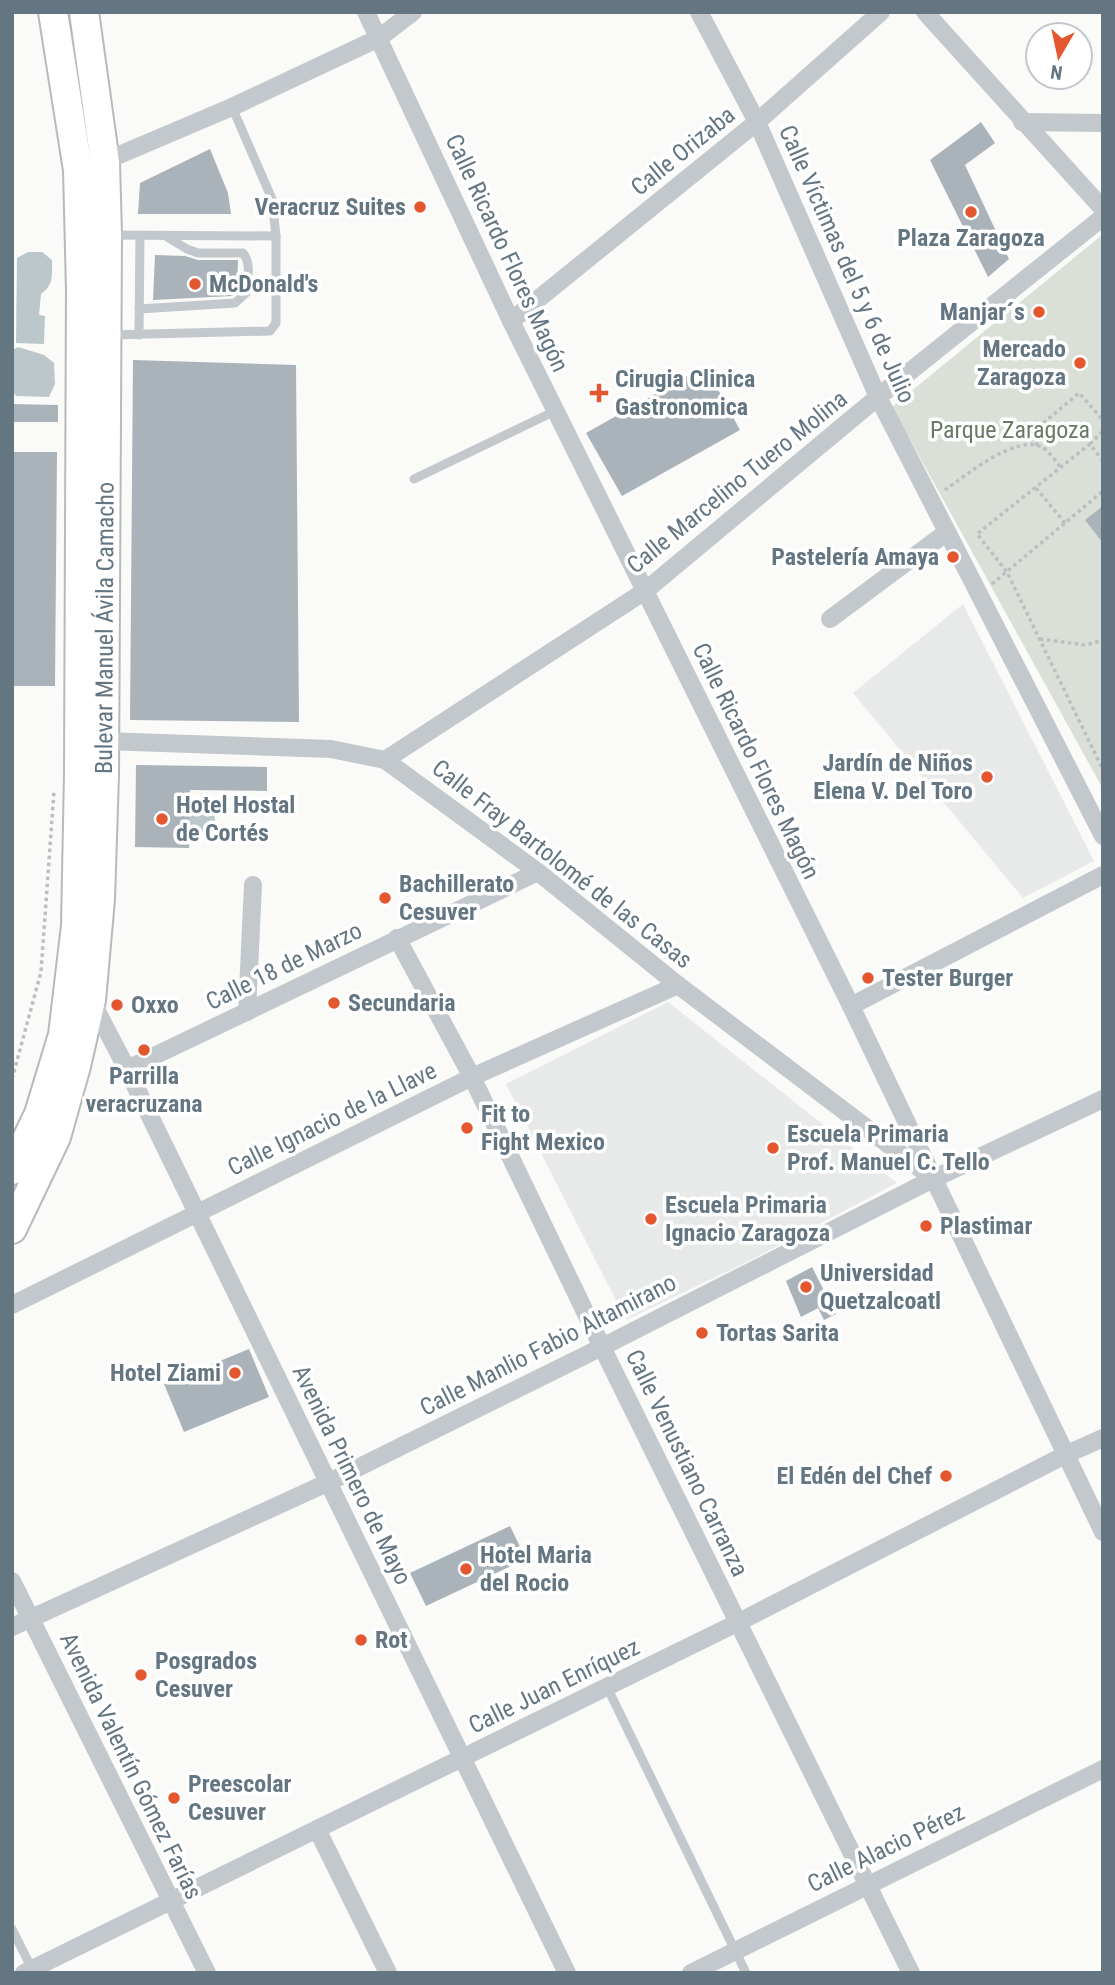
<svg xmlns="http://www.w3.org/2000/svg" width="1115" height="1985" font-family="'Roboto Condensed',sans-serif">
  <style>
    .built { fill: #e8e9e9 }
    .green { fill: #dadfd7 }
    .water { fill: #bbc7cb }
    .building { fill: #aab3b9 }
    .lines { fill: none; stroke-linecap: round; stroke-linejoin: round }
    .primary-casing { stroke: #b5babe; stroke-width: 32 }
    .path { stroke: #bbbfc2; stroke-width: 3.5; stroke-dasharray: 3.5 3.5; stroke-linecap: butt }
    .service { stroke: #c3c8cc; stroke-width: 9 }
    .minor { stroke: #c3c8cc; stroke-width: 18 }
    .primary { stroke: #fff; stroke-width: 28 }
    .poi-dot { fill: #e4572e; stroke: #fff; stroke-width: 2.5 }
    .labels { text-anchor: middle; stroke-width: 7; stroke-linejoin: round; paint-order: stroke }
    .street-label { font-size: 24px; fill: #657683; stroke: #fff }
    .poi-label { font-size: 24px; font-weight: bold; fill: #657683; stroke: #fff; text-anchor: start }
    .park-label { font-size: 24px; fill: #687a64; stroke: #fff }
  </style>
  <rect width="100%" height="100%" fill="#fafaf8"/>
  <g class="built">
    <path d="M963,604l131,257 -71,37 -170,-205z"/>
    <path d="M668,1002l229,181 -148,78 -123,59 -120,-236z"/>
  </g>
  <path class="green" d="M1102,235l1,1v553l-211,-382z"/>
  <g class="water">
    <path d="M28,252h14l10,8c0,15 2,25 -11,34l-2,21 6,1 -1,28 -28,-1 1,-85z"/>
    <path d="M18,347l26,8 10,8 1,21 -6,13 -33,-1 -4,-6 1,-40z"/>
    <circle cx="202" cy="819" r="13"/>
  </g>
  <g class="building">
    <path d="M981,122l14,21 -30,22 44,94 -21,18 -58,-117z"/>
    <path d="M210,149l18,44 3,21h-93l2,-31z"/>
    <path d="M155,255l30,1 13,4h40l-1,32 -5,4 -79,4z"/>
    <path d="M133,360l163,5 3,357 -169,-2z"/>
    <path d="M705,366l35,64 -118,66 -36,-63z"/>
    <path d="M12,404l46,1v17h-46z"/>
    <path d="M12,452h45l-2,234h-43z"/>
    <path d="M1103,506v37l-18,-23z"/>
    <path d="M136,765l131,2v24l-77,-1 -1,58 -54,-1z"/>
    <path d="M812,1267l24,47 -12,6 -6,-12 -17,9 -15,-36z"/>
    <path d="M249,1349l20,48 -85,35 -20,-48z"/>
    <path d="M510,1526l16,33 -100,47 -16,-33z"/>
  </g>
  <g class="lines">
    <defs>
      <g id="primary">
        <path d="M12,1170l27,-56 24,-79 13,-109 3,-152 2,-484 -3,-120 -25,-158"/>
        <path id="s1" d="M12,1229l44,-92 20,-71 15,-66 9,-101 4,-124 3,-540 -2,-72 -21,-151"/>
      </g>
    </defs>
    <use href="#primary" class="primary-casing"/>
    <g class="path">
      <path d="M1090,444l13,-13"/>
      <path d="M1038,445l-11,-8 52,-44 24,27"/>
      <path d="M1103,461l-13,-17 -113,90 30,38 96,198"/>
      <path d="M1036,488l29,35"/>
      <path d="M945,490c21,-15 71,-56 97,-43 7,4 14,15 19,21"/>
      <path d="M992,584l111,-93"/>
      <path d="M1040,639l46,6 17,-5"/>
      <path d="M12,1079l29,-107 13,-181"/>
    </g>
    <g class="service">
      <path d="M232,107l40,92 4,37"/>
      <path d="M109,235l167,1v87l-6,8 -160,4"/>
      <path d="M139,309l96,-6 11,-10c1,-13 6,-29 -3,-40h-45l-11,-4 -20,-12"/>
      <path d="M139,335l1,-99"/>
      <path d="M414,479l141,-68"/>
      <path d="M607,1687l139,286"/>
      <path d="M12,1929l21,42"/>
    </g>
    <g class="minor">
      <path d="M366,12l145,309 340,685 252,526"/>
      <path d="M699,12l58,110 121,275 225,439"/>
      <path d="M925,12l178,197"/>
      <path d="M1022,122l81,1"/>
      <path d="M98,164l134,-57 147,-69 34,-26"/>
      <path d="M511,321l246,-199 124,-110"/>
      <path d="M830,619l117,-87"/>
      <path d="M104,741l227,8 54,11 153,112 140,113 252,191"/>
      <path d="M385,760l260,-169 233,-194 225,-180"/>
      <path d="M397,938l75,139 130,270 309,626"/>
      <path d="M91,1000l36,69 440,904"/>
      <path d="M851,1006l252,-131"/>
      <path d="M247,1012l6,-127"/>
      <path d="M127,1069l411,-197"/>
      <path d="M12,1305l460,-228 206,-92"/>
      <path d="M12,1581l195,392"/>
      <path d="M12,1627l317,-145 273,-135 331,-168 170,-80"/>
      <path d="M317,1829l71,144"/>
      <path d="M24,1973l715,-351 326,-167 38,-17"/>
      <path d="M691,1973l412,-204"/>
    </g>
    <use href="#primary" class="primary"/>
  </g>
  <g class="poi-dot">
    <circle cx="420" cy="207" r="7"/>
    <circle cx="971" cy="212" r="7"/>
    <circle cx="195" cy="284" r="7"/>
    <circle cx="1039" cy="312" r="7"/>
    <circle cx="1080" cy="363" r="7"/>
    <path d="M595.5 382.5h7v7h7v7h-7v7h-7v-7h-7v-7h7z"/>
    <circle cx="953" cy="557" r="7"/>
    <circle cx="987" cy="777" r="7"/>
    <circle cx="162" cy="819" r="7"/>
    <circle cx="385" cy="898" r="7"/>
    <circle cx="868" cy="978" r="7"/>
    <circle cx="334" cy="1003" r="7"/>
    <circle cx="117" cy="1005" r="7"/>
    <circle cx="144" cy="1050" r="7"/>
    <circle cx="467" cy="1128" r="7"/>
    <circle cx="773" cy="1148" r="7"/>
    <circle cx="651" cy="1219" r="7"/>
    <circle cx="926" cy="1226" r="7"/>
    <circle cx="806" cy="1287" r="7"/>
    <circle cx="702" cy="1333" r="7"/>
    <circle cx="235" cy="1373" r="7"/>
    <circle cx="946" cy="1476" r="7"/>
    <circle cx="466" cy="1569" r="7"/>
    <circle cx="361" cy="1640" r="7"/>
    <circle cx="141" cy="1675" r="7"/>
    <circle cx="174" cy="1798" r="7"/>
  </g>
  <g class="labels">
    <g class="street-label">
      <text transform="translate(683 151) rotate(-39)" y="8">Calle Orizaba</text>
      <text transform="translate(507 253) rotate(65)" y="8">Calle Ricardo Flores Magón</text>
      <text transform="translate(847 264) rotate(66)" y="8">Calle Víctimas del 5 y 6 de Julio</text>
      <text transform="translate(737 482) rotate(-39)" y="8">Calle Marcelino Tuero Molina</text>
      <text dy="8" stroke="none"><textPath href="#s1" startOffset="616">Bulevar Manuel Ávila Camacho</textPath></text>
      <text transform="translate(756 761) rotate(64)" y="8">Calle Ricardo Flores Magón</text>
      <text transform="translate(562 864) rotate(38)" y="8">Calle Fray Bartolomé de las Casas</text>
      <text transform="translate(284 966) rotate(-26)" y="8">Calle 18 de Marzo</text>
      <text transform="translate(332 1119) rotate(-26)" y="8">Calle Ignacio de la Llave</text>
      <text transform="translate(548 1345) rotate(-27)" y="8">Calle Manlio Fabio Altamirano</text>
      <text transform="translate(687 1463) rotate(64)" y="8">Calle Venustiano Carranza</text>
      <text transform="translate(352 1475) rotate(64)" y="8">Avenida Primero de Mayo</text>
      <text transform="translate(554 1686) rotate(-26)" y="8">Calle Juan Enríquez</text>
      <text transform="translate(131 1766) rotate(64)" y="8">Avenida Valentín Gómez Farías</text>
      <text transform="translate(886 1848) rotate(-26)" y="8">Calle Alacio Pérez</text>
    </g>
    <g class="poi-label">
      <text x="406" y="215" text-anchor="end">Veracruz Suites</text>
      <text x="971" y="246" text-anchor="middle">Plaza Zaragoza</text>
      <text x="209" y="292">McDonald's</text>
      <text x="1025" y="320" text-anchor="end">Manjar´s</text>
      <text x="1066" y="357" text-anchor="end">Mercado<tspan x="1066" dy="28">Zaragoza</tspan></text>
      <text x="615" y="387">Cirugia Clinica<tspan x="615" dy="28">Gastronomica</tspan></text>
      <text x="939" y="565" text-anchor="end">Pastelería Amaya</text>
      <text x="973" y="771" text-anchor="end">Jardín de Niños<tspan x="973" dy="28">Elena V. Del Toro</tspan></text>
      <text x="176" y="813">Hotel Hostal<tspan x="176" dy="28">de Cortés</tspan></text>
      <text x="399" y="892">Bachillerato<tspan x="399" dy="28">Cesuver</tspan></text>
      <text x="882" y="986">Tester Burger</text>
      <text x="348" y="1011">Secundaria</text>
      <text x="131" y="1013">Oxxo</text>
      <text x="144" y="1084" text-anchor="middle">Parrilla<tspan x="144" dy="28">veracruzana</tspan></text>
      <text x="481" y="1122">Fit to<tspan x="481" dy="28">Fight Mexico</tspan></text>
      <text x="787" y="1142">Escuela Primaria<tspan x="787" dy="28">Prof. Manuel C. Tello</tspan></text>
      <text x="665" y="1213">Escuela Primaria<tspan x="665" dy="28">Ignacio Zaragoza</tspan></text>
      <text x="940" y="1234">Plastimar</text>
      <text x="820" y="1281">Universidad<tspan x="820" dy="28">Quetzalcoatl</tspan></text>
      <text x="716" y="1341">Tortas Sarita</text>
      <text x="221" y="1381" text-anchor="end">Hotel Ziami</text>
      <text x="932" y="1484" text-anchor="end">El Edén del Chef</text>
      <text x="480" y="1563">Hotel Maria<tspan x="480" dy="28">del Rocio</tspan></text>
      <text x="375" y="1648">Rot</text>
      <text x="155" y="1669">Posgrados<tspan x="155" dy="28">Cesuver</tspan></text>
      <text x="188" y="1792">Preescolar<tspan x="188" dy="28">Cesuver</tspan></text>
    </g>
    <g class="park-label">
      <text x="1010" y="438">Parque Zaragoza</text>
    </g>
  </g>
  <rect width="1115" height="1985" fill="none" stroke="#657683" stroke-width="28"/>
  <g transform="translate(1059 56) rotate(189)"><circle r="33" fill="#ffffff" stroke="#c1c8cd" stroke-width="2"/>
  <path d="M0-5L12 26L0 18L-12 26Z" fill="#e4572e"/>
  <text y="-10" font-size="19" font-weight="bold" text-anchor="middle" fill="#657683">N</text>
  </g>
</svg>
